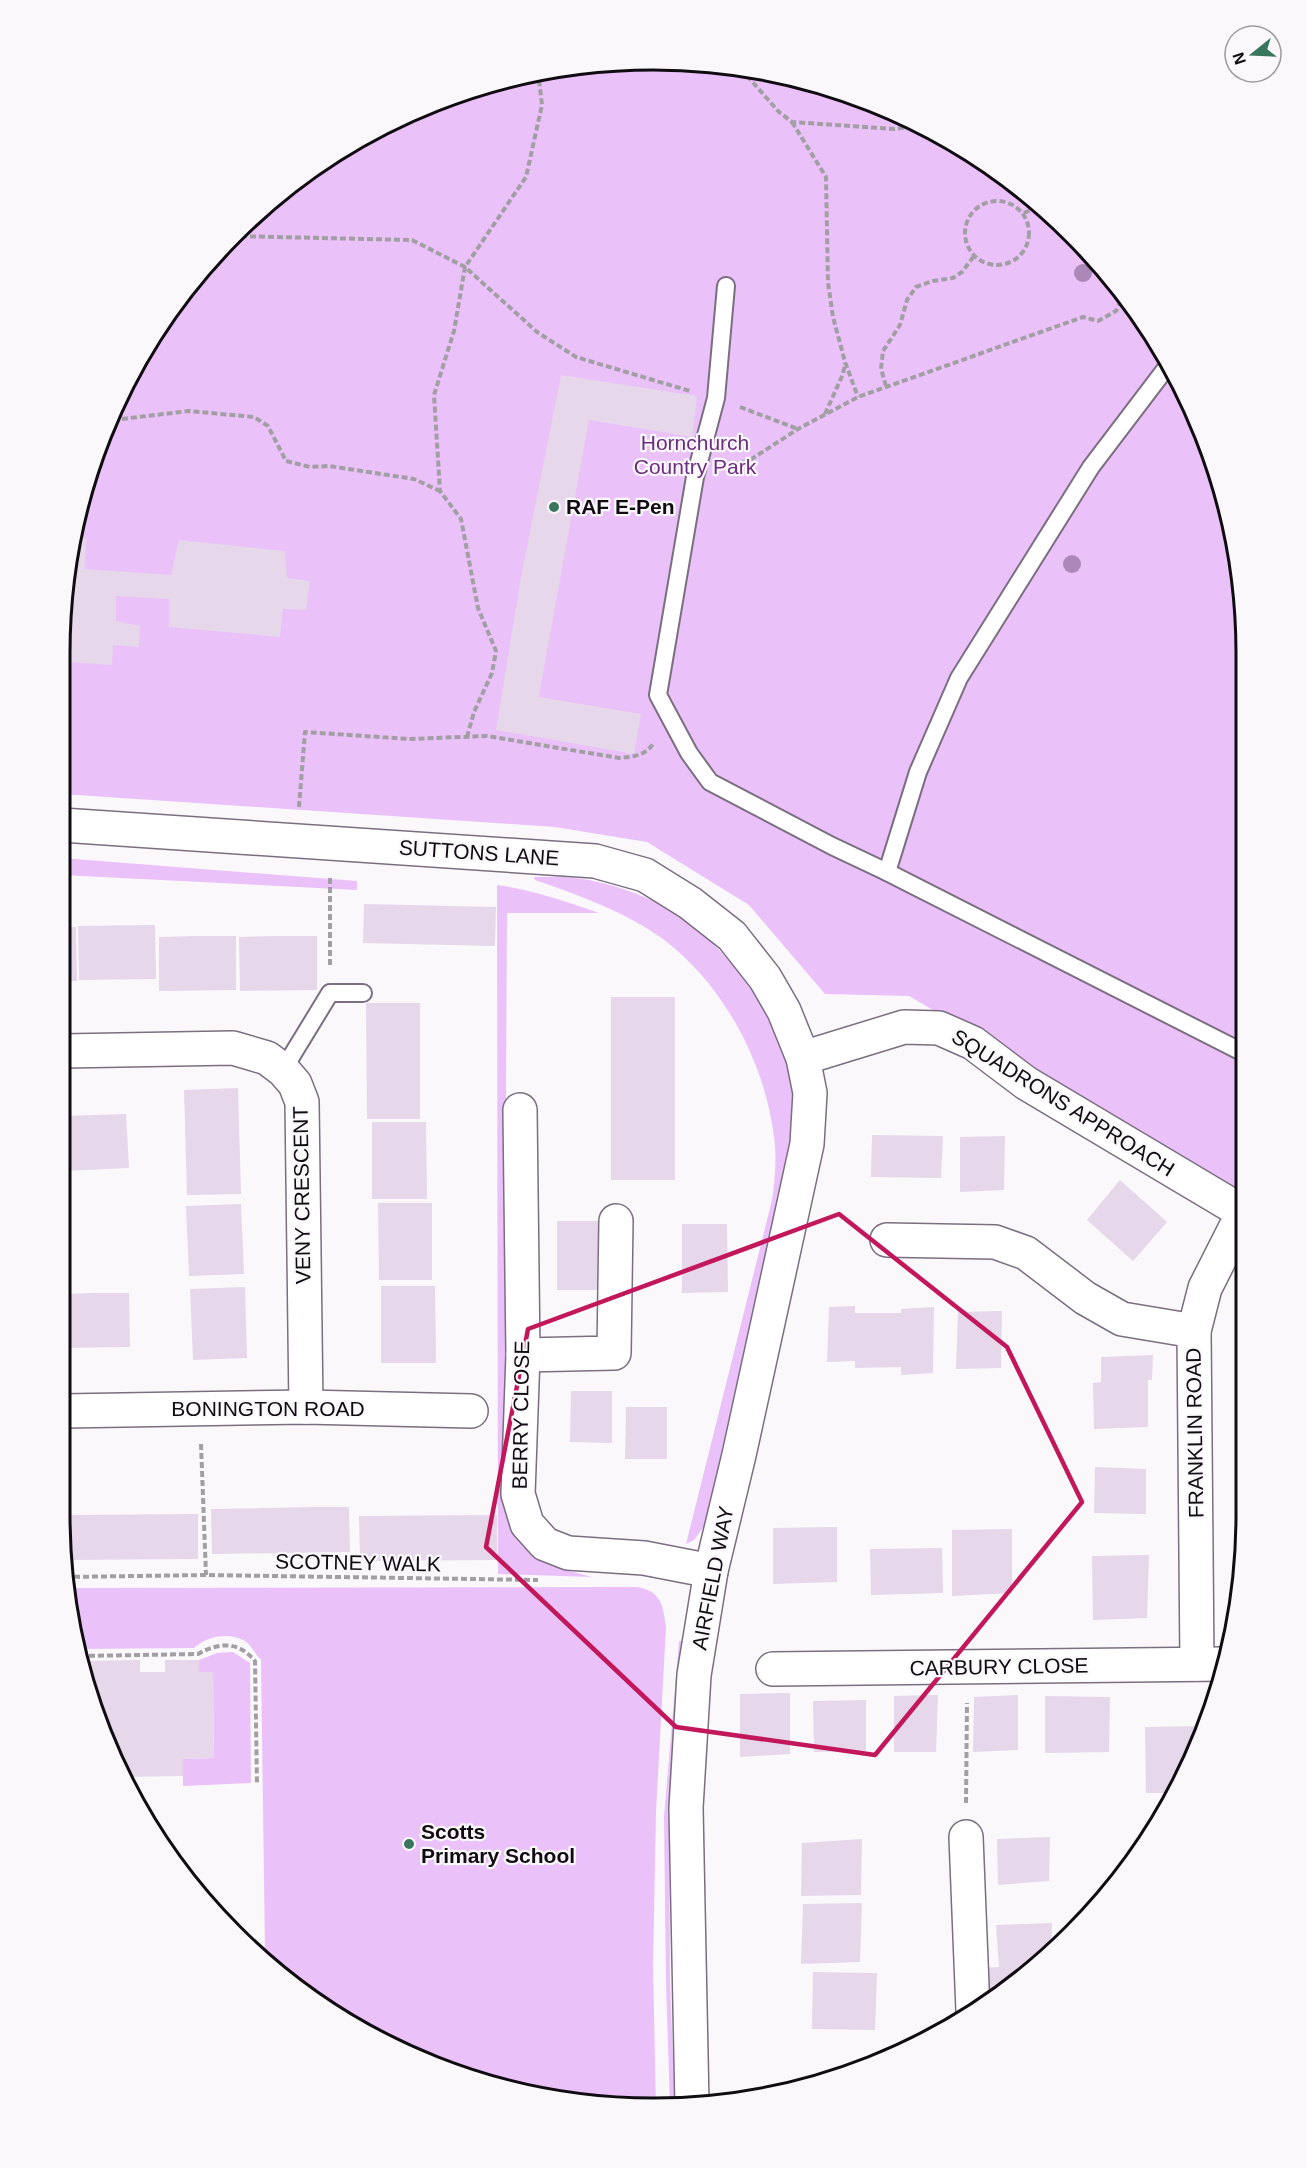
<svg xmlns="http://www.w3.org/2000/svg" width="1307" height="2168" font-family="Helvetica,sans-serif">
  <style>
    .green { fill: #eac1f9 }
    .building { fill: #e6d7eb }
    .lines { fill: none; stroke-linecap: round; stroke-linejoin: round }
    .lane-casing { stroke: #7b6e80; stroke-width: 20 }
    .street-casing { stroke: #7b6e80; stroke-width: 36 }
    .secondary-casing { stroke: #7b6e80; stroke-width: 36 }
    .path { stroke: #a29fa4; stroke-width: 4; stroke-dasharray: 6 3; stroke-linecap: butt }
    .lane { stroke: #fff; stroke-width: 16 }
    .street { stroke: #fff; stroke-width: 33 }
    .secondary { stroke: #fff; stroke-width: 33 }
    .tree { fill: #ac88b8 }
    .marked { fill: none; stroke: #c2185b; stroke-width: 4.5; stroke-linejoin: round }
    .poi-dot { fill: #3a755e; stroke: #fbf8fc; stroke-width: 2 }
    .labels { text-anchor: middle; stroke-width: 4.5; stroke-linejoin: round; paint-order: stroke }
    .park-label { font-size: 21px; fill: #6b2d81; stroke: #fbf8fc }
    .poi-label { font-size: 21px; font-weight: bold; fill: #100c12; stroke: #fbf8fc; text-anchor: start }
    .street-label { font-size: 21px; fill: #100c12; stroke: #fbf8fc }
    .rim { fill: none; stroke: #100c12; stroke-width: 3 }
  </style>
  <rect width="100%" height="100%" fill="#fbf8fc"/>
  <g class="green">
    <path d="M654,60l116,11 111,34 103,55 115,102 69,95 59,143 19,114v579l-337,-197 -84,-2 -76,-89 -102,-63 -92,-15 -493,-33 -1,-180 31,-152 68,-139 74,-89 90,-74 103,-55 111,-34z"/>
    <path d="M62,858l295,23v9l-295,-15z"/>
    <path d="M534,877c14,0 28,-1 41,1 33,4 67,16 95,31 8,4 15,11 22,16 50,40 100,111 102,177 1,32 -5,64 -11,95l-78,328 -11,15 -8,4 86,-344c3,-21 5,-42 2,-63 -9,-75 -51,-153 -111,-198 -36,-26 -86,-45 -128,-59z"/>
    <path d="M497,885c36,5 68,16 102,28h-92l-1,176 4,432c24,45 36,43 82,56l-94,-3z"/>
    <path d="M636,1587c25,3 27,18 30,40l-10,185 -3,154 3,142h-3l-77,-5 -113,-26 -140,-69 -66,-55h8l-4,-293c-5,-5 -10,-15 -16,-19 -17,-9 -37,-5 -51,7l-116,1 -13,-57v-4z"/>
    <path d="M679,1641h6l-16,177 1,165 5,124h-5l-4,-124 -2,-166z"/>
    <path d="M233,1652l17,11 1,120 -68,3v-27l31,-1 -1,-86h-14v-12l18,-7z"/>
  </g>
  <g class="building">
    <path d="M561,375l136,21 -5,41 -103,-17 -46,253 -4,24 102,17 -7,40 -138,-24 25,-153z"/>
    <path d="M77,538h9l-1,31 86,6 8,-35 106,11 2,27 23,3 -4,29 -23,-1 -3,28 -111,-10v-28l-53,-3v25l24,5 -1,21 -26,-2 -1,20 -47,-3 1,-40 -5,-1v-7z"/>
    <path d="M364,904l132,3 -1,39 -132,-3z"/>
    <path d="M155,925l1,54 -77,1 -1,-54z"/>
    <path d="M63,927h13l1,54h-14z"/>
    <path d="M197,936h39v54l-77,1v-54z"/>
    <path d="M278,936h39v54l-77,1 -1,-54z"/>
    <rect x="611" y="997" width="64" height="183"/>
    <path d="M366,1003h54v116h-53z"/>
    <path d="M238,1088l3,106 -54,1 -3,-105z"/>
    <path d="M126,1114l3,54 -66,3v-55z"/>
    <path d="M372,1122h54l1,77h-55z"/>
    <path d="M872,1135l71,1 -2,42 -70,-1z"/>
    <path d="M1005,1136l-1,54 -44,2v-55z"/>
    <path d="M1120,1180l47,42 -34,39 -46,-41z"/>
    <path d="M378,1203h54v77h-53z"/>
    <path d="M241,1204l3,70 -55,2 -3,-70z"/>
    <rect x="557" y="1221" width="45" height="69"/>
    <path d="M682,1224h45l1,68 -46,1z"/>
    <path d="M381,1286h54l1,77h-55z"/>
    <path d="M245,1287l2,71 -54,2 -3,-71z"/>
    <path d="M94,1293h35l1,54 -66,1v-54z"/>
    <path d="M855,1306v7h46v-4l33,-2 -1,66 -32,2v-8l-46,1v-7l-28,1 2,-55z"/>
    <path d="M1002,1311l-1,57 -45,1 2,-57z"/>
    <path d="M1153,1355l-1,25h-4v47l-54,2 -1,-46 8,-1v-25z"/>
    <path d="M571,1391h41v52l-42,-1z"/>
    <path d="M626,1407h41v52h-42z"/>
    <path d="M1095,1467l51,2v45l-52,-1z"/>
    <path d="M315,1507h34l1,45 -138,2 -1,-45z"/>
    <path d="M198,1514v45l-133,1v-45z"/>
    <path d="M497,1515v45l-137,1 -1,-45z"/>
    <path d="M837,1527v55l-64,2v-56z"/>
    <path d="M1012,1529v64l-60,3v-66z"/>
    <path d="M942,1548l1,45 -72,2 -1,-46z"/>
    <path d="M1149,1555l-2,63 -54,2 -1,-64z"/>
    <path d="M140,1660v12h25v-12h34v12h14l1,86 -31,1v17l-62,1 -30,-72 -8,-44z"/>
    <path d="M790,1693v61l-50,3v-63z"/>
    <path d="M938,1695l-2,57h-42v-56z"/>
    <path d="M1018,1695v55l-45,2 1,-55z"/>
    <path d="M1045,1696l65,1 -1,55 -64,1z"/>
    <path d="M866,1700v51l-52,1 -1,-51z"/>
    <path d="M1205,1726l-33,67h-26l-1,-66z"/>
    <path d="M1050,1837l-1,44 -51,4 -1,-46z"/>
    <path d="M862,1839l-1,56 -60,1 1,-53z"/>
    <path d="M862,1903l-2,59 -59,2 2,-60z"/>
    <path d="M1052,1923l-1,31 -36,32 -14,8h-18l-1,-26 17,-1 -3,-42z"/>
    <path d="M813,1972l64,1 -2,57 -63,-1z"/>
    <path d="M883,2060l-19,8 1,-7z"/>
  </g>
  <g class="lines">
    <defs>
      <g id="lane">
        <path d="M726,286l-10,112 -21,79 -37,218 31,58 21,29 122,64 55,26 359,182"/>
        <path d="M887,872l31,-100 41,-94 132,-211 79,-104"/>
        <path d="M283,1070l47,-77h33"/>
      </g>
      <g id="street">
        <path d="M63,1051l170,-3 34,10 16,12 12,14 7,18 4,305"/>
        <path d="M803,1058l101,-31 35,1 34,15 53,40 220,131"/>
        <path d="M520,1110l3,245 -5,139 9,30 18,20 23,9 76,5 67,13"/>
        <path d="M887,1240l108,2 31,11 59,45 37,21 72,12"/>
        <path d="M523,1355l91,-2 2,-132"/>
        <path d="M64,1411l242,-4 165,4"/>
        <path d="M1197,1664l-3,-333 11,-43 38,-75"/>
        <path d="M773,1669l451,-5"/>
        <path d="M966,1837l7,174"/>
      </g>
      <path id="secondary" d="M62,825l533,36 50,14 45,28 42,33 33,42 19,33 19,47 7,35 -3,51 -68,311 -28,116 -17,104 -8,133 6,297"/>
    </defs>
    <use href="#lane" class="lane-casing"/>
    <use href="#street" class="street-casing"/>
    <use href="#secondary" class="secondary-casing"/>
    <g class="path">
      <path d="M741,69l38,43 13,10 102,7 26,-3"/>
      <path d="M792,122l34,55 2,106 5,34 12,45 13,35"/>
      <circle cx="997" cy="233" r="32"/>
      <path d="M1024,213l13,-6"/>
      <path d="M232,236l180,4 53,27 72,65 39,25 114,34"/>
      <path d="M886,386l-5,-17 2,-18 17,-26 7,-25 9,-13 17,-6 20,-3 9,-6 12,-16"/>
      <path d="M740,407l58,22"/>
      <path d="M825,414l18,-40 2,-11"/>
      <path d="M113,420l76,-9 65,6 14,9 18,35 24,6 19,-1 85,13 26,12"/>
      <path d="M725,468l25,-8 48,-31 60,-32 225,-80 15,4 18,-10 4,-8 7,-2"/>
      <path d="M467,737l7,-25 18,-39 4,-22 -18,-43 -17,-89 -21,-28 -6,-96 20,-64 11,-64 61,-90 16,-72 -4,-34"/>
      <path d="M299,807l6,-75 104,7 78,-3 132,22c13,-1 26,-2 34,-14"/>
      <path d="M330,878v89"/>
      <path d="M201,1444l5,131"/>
      <path d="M65,1577l141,-2 332,5"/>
      <path d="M80,1656l118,-2c22,-12 40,-13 57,7l2,123"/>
      <path d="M966,1803l1,-100"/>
    </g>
    <use href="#lane" class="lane"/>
    <use href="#street" class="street"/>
    <use href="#secondary" class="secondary"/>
  </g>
  <g class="tree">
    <circle cx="1083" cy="273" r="9"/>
    <circle cx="1072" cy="564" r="9"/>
  </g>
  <path class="marked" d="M839,1214l168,133 75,155 -207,253 -199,-28 -190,-180 42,-218z"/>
  <g class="poi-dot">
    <circle cx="554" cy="507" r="6"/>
    <circle cx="409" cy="1844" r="6"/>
  </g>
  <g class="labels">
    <g class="park-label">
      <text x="695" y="450">Hornchurch<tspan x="695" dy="24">Country Park</tspan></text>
    </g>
    <g class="poi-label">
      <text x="566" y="514">RAF E-Pen</text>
      <text x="421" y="1839">Scotts<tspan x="421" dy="24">Primary School</tspan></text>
    </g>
    <g class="street-label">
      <text transform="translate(479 853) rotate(4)" y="7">SUTTONS LANE</text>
      <text transform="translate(1063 1103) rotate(32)" y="7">SQUADRONS APPROACH</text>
      <text transform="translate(302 1195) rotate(-91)" y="7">VENY CRESCENT</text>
      <text x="268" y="1416">BONINGTON ROAD</text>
      <text transform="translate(521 1415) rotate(-89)" y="7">BERRY CLOSE</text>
      <text transform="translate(1195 1433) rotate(-91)" y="7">FRANKLIN ROAD</text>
      <text transform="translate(358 1563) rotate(1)" y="7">SCOTNEY WALK</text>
      <text transform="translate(713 1578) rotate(-79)" y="7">AIRFIELD WAY</text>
      <text transform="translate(999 1667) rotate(-1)" y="7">CARBURY CLOSE</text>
    </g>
  </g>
  <path d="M0 0H1307V2168H0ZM653 70H653A583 583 0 0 1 1236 653V1515A583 583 0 0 1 653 2098H653A583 583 0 0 1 70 1515V653A583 583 0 0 1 653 70Z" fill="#fbf8fc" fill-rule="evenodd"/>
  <path class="rim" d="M653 70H653A583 583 0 0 1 1236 653V1515A583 583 0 0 1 653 2098H653A583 583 0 0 1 70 1515V653A583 583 0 0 1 653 70Z"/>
  <g transform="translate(1253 54) rotate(252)"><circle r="28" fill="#fbf8fc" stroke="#9d9a9e" stroke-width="1.5"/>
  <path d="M0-4.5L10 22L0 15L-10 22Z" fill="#3a755e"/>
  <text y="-9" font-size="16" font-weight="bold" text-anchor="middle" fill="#100c12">N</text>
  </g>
</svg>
